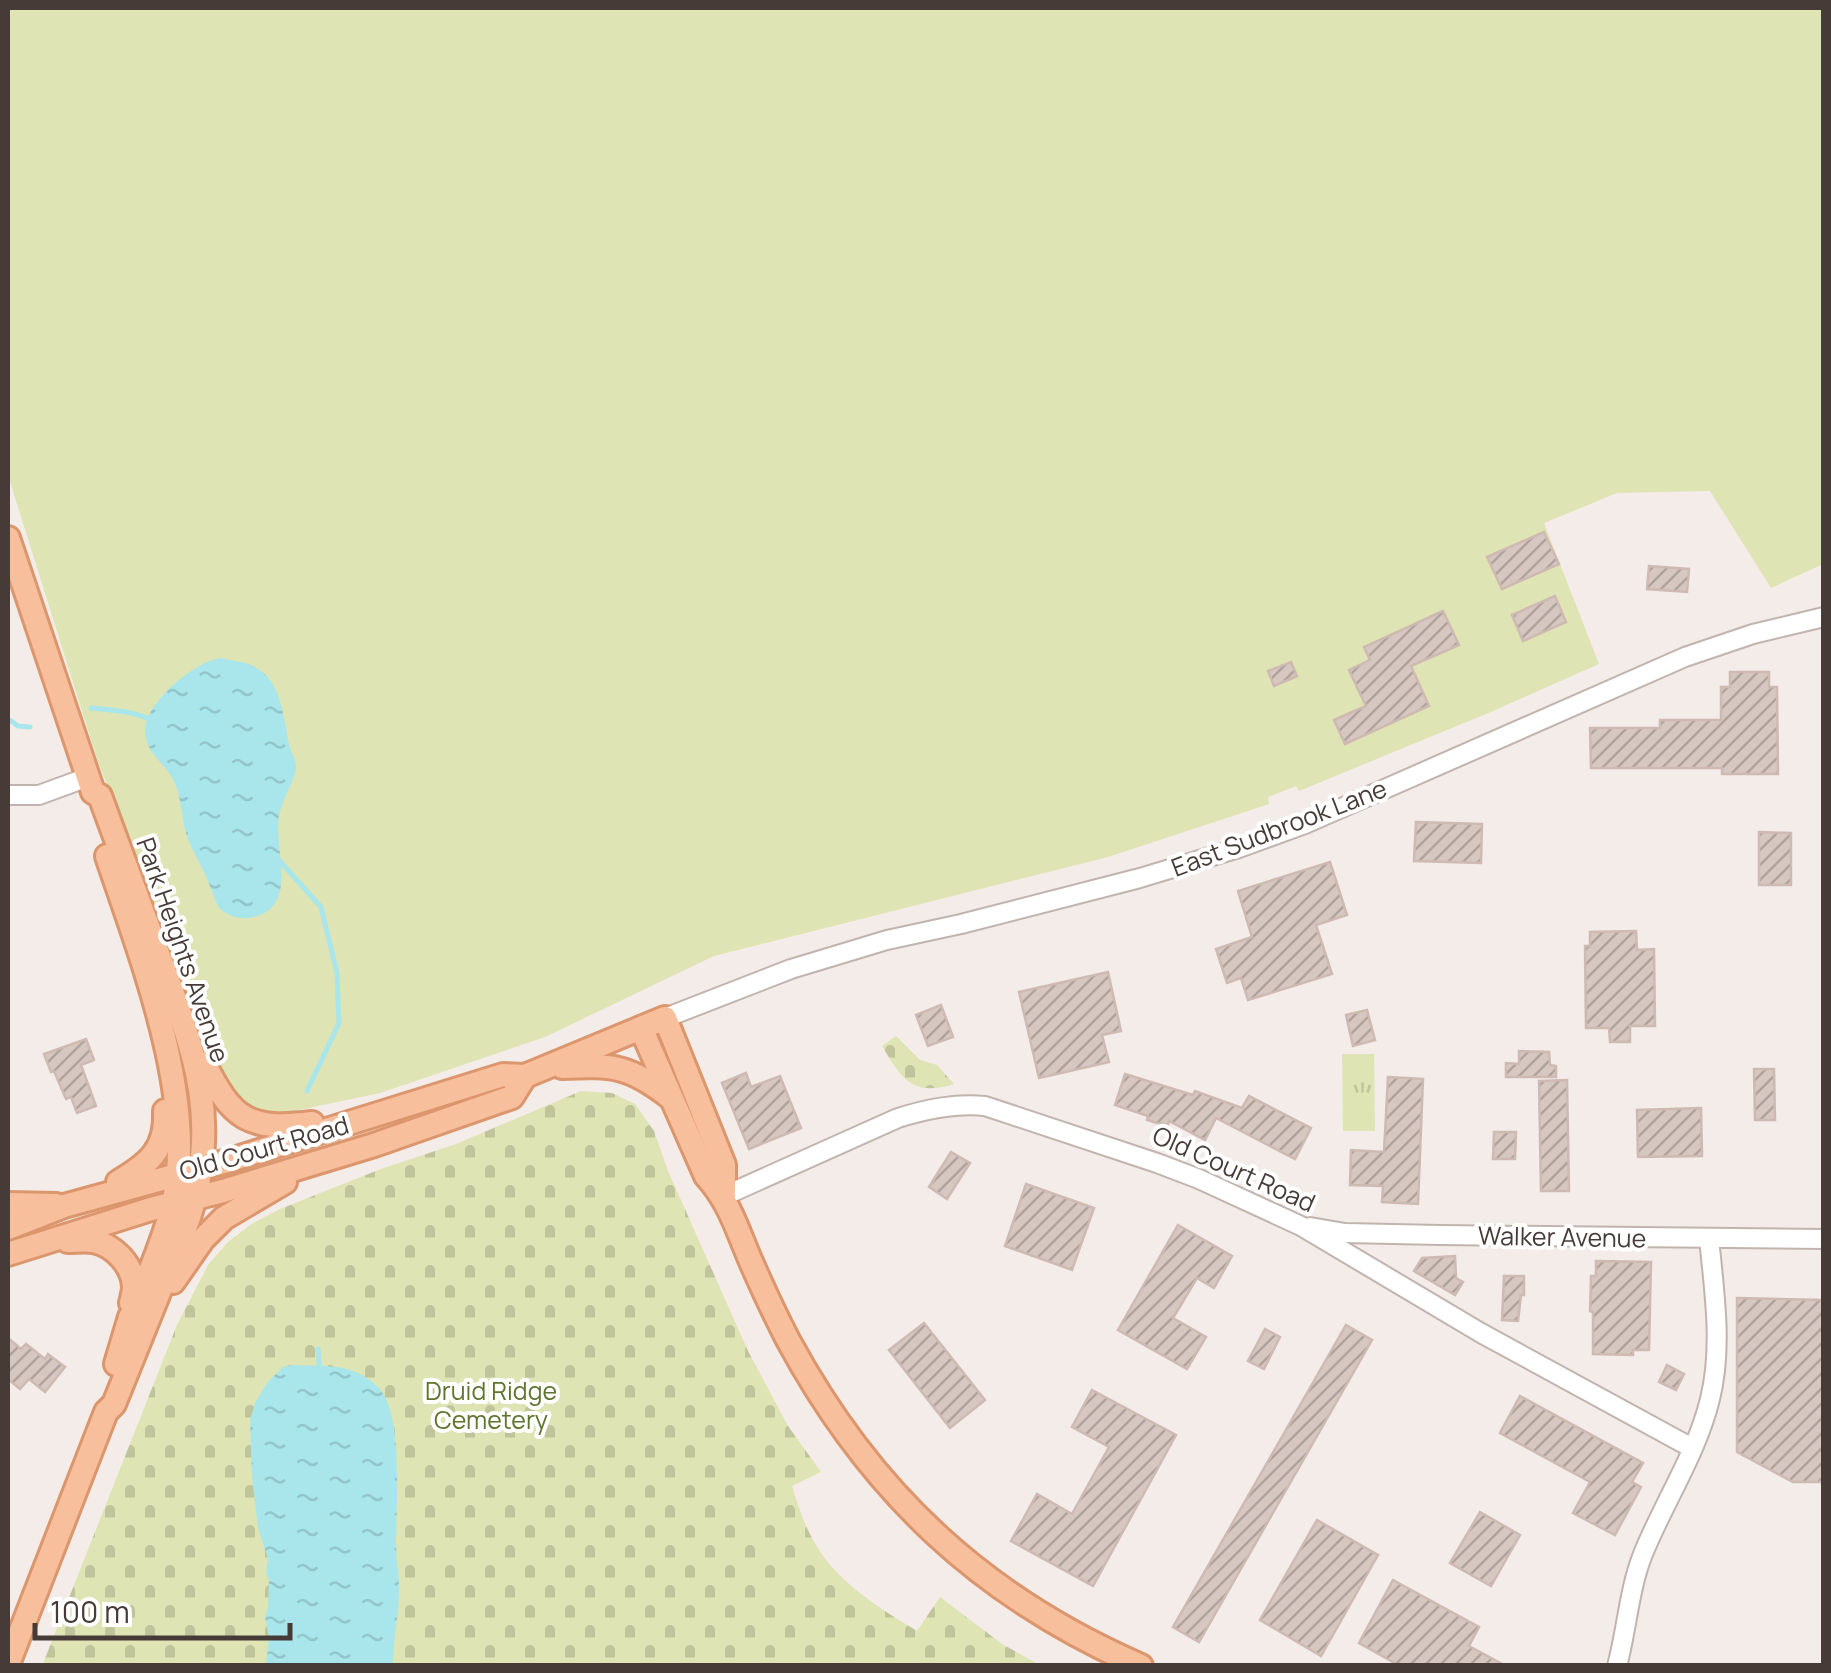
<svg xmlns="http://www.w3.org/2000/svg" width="1831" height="1673" font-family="Manrope,sans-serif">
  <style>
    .grass { fill: #dee4b3 }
    .cemetery { fill: url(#cemetery-stones) }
    .park { fill: url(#park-tufts) }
    .water { fill: url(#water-ripples) }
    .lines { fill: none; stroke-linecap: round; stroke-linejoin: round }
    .stream { stroke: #a8e6ec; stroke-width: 5 }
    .building { fill: url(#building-hatch); stroke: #cebab2; stroke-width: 2.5 }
    .minor-casing { stroke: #c1b4ae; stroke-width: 22 }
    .major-casing { stroke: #dc966d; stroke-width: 28 }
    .minor { stroke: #fff; stroke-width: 18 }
    .major { stroke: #f8bf9c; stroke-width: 22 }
    .labels { text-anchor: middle; stroke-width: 8; stroke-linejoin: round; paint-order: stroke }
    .street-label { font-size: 25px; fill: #463b37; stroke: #fff }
    .park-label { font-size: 25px; fill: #5f742e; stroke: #fff }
  </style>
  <defs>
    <pattern id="cemetery-stones" width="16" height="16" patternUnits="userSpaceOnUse" patternTransform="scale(2.5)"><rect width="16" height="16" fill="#dee4b3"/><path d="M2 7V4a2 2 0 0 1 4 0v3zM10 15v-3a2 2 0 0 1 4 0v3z" fill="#c0c49b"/></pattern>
    <pattern id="park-tufts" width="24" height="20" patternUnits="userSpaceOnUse" patternTransform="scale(2.5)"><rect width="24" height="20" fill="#dee4b3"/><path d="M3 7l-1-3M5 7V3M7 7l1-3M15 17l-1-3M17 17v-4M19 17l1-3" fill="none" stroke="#c0c49b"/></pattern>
    <pattern id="water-ripples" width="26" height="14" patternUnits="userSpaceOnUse" patternTransform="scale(2.5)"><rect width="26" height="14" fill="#a8e6ec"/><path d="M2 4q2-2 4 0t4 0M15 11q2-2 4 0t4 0" fill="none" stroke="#92c6cb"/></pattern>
    <pattern id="building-hatch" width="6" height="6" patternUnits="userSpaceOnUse" patternTransform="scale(2.5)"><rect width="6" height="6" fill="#d7c7c1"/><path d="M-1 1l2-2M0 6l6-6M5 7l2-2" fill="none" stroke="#b0a39e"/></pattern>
  </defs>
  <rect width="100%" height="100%" fill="#f3ece8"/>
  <path class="grass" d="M8,8h1815v556l-52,24 -61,-97 -93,2 -73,30 55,141 -106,47 -194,80 -3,-5 -28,11 1,7 -161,53 -394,99 -169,81 -165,56 -95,20 -26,-1 -20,-7 -29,-41 -26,-84 -87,-221 -89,-284z"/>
  <g class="cemetery">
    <path d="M896,1036l24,24 17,5 17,19c-42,13 -52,-5 -72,-38z"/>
    <path d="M581,1091l31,2 23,11 19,27 14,40 80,180 40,75 33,46 -29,14c6,20 13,41 24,59 22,38 65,64 101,86l23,-34 62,47 38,21 -998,1 135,-341 31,-60 20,-23 25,-19 27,-14 101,-40 75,-25z"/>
  </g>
  <path class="park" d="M1342,1054h32l1,77h-32z"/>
  <g class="water">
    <path d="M221,658c9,3 22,3 30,7 31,13 32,51 38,79 2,11 10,17 6,29 -4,14 -13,27 -16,43 -6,32 21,89 -25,101 -13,3 -25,0 -35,-9 -6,-12 -9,-24 -15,-36 -6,-14 -16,-28 -19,-43 -4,-16 -4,-31 -10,-46 -9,-20 -30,-29 -30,-53 1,-28 50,-69 76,-72z"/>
    <path d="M292,1365c33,2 59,-4 86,22 26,25 18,120 18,156 0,13 2,26 3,39 1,28 -6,56 -6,83h-127l3,-28 -4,-20 3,-10 1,-27 -3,-8 2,-13 -10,-31 -6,-52 -2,-56 5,-17 12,-20 16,-16z"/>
  </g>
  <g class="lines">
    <g class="stream">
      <path d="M91,708c20,2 42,3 60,12"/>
      <path d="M8,719l10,7 12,1"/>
      <path d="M278,859l43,48 16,66 2,50 -32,68"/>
      <path d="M318,1349l2,24"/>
    </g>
  </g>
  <g class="building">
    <path d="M1544,532l15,32 -57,25 -15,-32z"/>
    <path d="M1649,566l40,3 -2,23 -40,-3z"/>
    <path d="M1555,596l11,26 -43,19 -11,-26z"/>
    <path d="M1443,611l16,34 -48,21 18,40 -84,38 -11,-24 32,-14 -17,-36 21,-10 -6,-13z"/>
    <path d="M1291,662l6,14 -23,10 -6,-15z"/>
    <path d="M1730,672h39v15h8l1,87h-56v-6h-131l-1,-40h70v-8h61v-33h9z"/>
    <path d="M1416,822l66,2 -1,39 -67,-2z"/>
    <path d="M1759,832l32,1v52h-32z"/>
    <path d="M1330,862l17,53 -31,10 16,49 -84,26 -7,-22 -14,5 -11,-34 36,-12 -14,-46z"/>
    <path d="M1636,931l1,19 17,-1 1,77h-25v16h-20l-1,-14h-23l-1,-82h5v-14z"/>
    <path d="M1108,972l13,59 -19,4 7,27 -70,16 -20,-86z"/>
    <path d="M941,1005l12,32 -25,9 -12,-31z"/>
    <path d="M1367,1010l8,30 -22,6 -7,-31z"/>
    <path d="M86,1039l8,21 -13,5 15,41 -19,7 -6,-16 -5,2 -12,-28 -3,1 -7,-18z"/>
    <path d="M1519,1051l30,1 1,13 6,1v11h-50v-14l13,1z"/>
    <path d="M1754,1069h20l1,51h-20z"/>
    <path d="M746,1073l5,14 29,-11 21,52 -52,21 -27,-66z"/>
    <path d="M1125,1074l68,21 2,-4 47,17 7,-12 62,32 -16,31 -79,-41 -11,22 -36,-19 -1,4 -11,-2 -10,-3 1,-4 -33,-11z"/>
    <path d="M1388,1077l35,2 -5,125 -36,-2 1,-16 -33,-1 1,-35 33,2z"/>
    <path d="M1567,1080l2,111h-28l-2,-110z"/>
    <path d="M1701,1108l1,48 -64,1 -1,-47z"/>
    <path d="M1494,1132h22l-1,27h-22z"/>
    <path d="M951,1152l19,11 -23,36 -18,-12z"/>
    <path d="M1026,1184l68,24 -22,62 -67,-24z"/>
    <path d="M1178,1225l54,31 -18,32 -17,-10 -24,40 33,19 -19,32 -69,-39z"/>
    <path d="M1455,1256l1,22 7,4 -8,13 -41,-24 8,-13z"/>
    <path d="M1596,1261l55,1 -2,88h-16v5l-40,-1v-42l-3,-1 1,-35h5z"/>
    <path d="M1504,1276h20v19h-3l-3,26 -16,-1z"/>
    <path d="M1737,1298l87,2v182h-31l-56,-30z"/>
    <path d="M924,1323l61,77 -35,28 -61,-78z"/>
    <path d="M1346,1325l26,15 -173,302 -26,-15z"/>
    <path d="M1265,1329l15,8 -16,32 -16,-8z"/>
    <path d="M8,1338l13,11 5,-5 19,15 3,-5 17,13 -20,25 -16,-13 -9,10 -12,-10z"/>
    <path d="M1667,1365l17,9 -8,16 -17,-8z"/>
    <path d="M1092,1390l84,45 -83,151 -82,-45 26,-47 35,20 37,-67 -37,-20z"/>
    <path d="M1520,1396l123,67 -11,19 9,5 -26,48 -42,-22 17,-31 -90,-49z"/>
    <path d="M1480,1512l40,23 -29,51 -41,-23z"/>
    <path d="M1317,1520l61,35 -57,101 -61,-36z"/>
    <path d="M1393,1580l86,47 -10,19 37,20h-106l-41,-23z"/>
  </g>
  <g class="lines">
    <defs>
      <g id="minor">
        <path d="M8,795h31l49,-18"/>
        <path d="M665,1018l126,-49 96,-29 74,-16 179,-46 99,-30 66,-24 380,-167 68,-23 71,-17"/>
        <path d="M724,1196l174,-78c29,-9 57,-15 87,-12l172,57 42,16 102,47 180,107 211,115"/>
        <path d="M1310,1227l35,6 95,2 384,4"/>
        <path d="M1617,1666c10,-37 12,-77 26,-112 21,-52 54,-101 67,-155 13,-52 4,-109 -1,-161"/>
      </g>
      <g id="major">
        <path d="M8,538l85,254 7,4c19,51 37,101 56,152 36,97 68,171 31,275l-73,181 -8,8 -98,252"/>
        <path d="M107,856c33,99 91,244 66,348 -9,37 -26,72 -38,108l-5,5 -14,47"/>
        <path d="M641,1028l65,148c25,28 31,54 46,88 11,25 23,51 36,76 82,152 194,257 353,326"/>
        <path d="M204,1063c28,56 44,68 108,60"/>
        <path d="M562,1067c51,-2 67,-2 109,31"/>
        <path d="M118,1182c31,-18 49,-33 47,-71"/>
        <path d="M8,1204l48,1"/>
        <path d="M8,1228l56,-22 160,-44 279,-87 22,1 140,-58 59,147v31"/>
        <path d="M68,1241c8,0 17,-1 25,0 21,4 40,24 41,46 0,5 -2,11 -3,16"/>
        <path d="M8,1254l143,-45 72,-18 151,-46 138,-48 13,-21"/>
        <path d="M173,1282l30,-43 21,-21 61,-36"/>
      </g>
    </defs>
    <use href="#minor" class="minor-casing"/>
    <use href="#major" class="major-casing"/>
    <use href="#minor" class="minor"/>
    <use href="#major" class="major"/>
  </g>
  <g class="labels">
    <g class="street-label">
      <text transform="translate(1279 828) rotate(-21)" y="9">East Sudbrook Lane</text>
      <text transform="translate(183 950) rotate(71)" y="9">Park Heights Avenue</text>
      <text transform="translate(264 1148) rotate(-16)" y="9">Old Court Road</text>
      <text transform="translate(1234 1169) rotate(24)" y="9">Old Court Road</text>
      <text transform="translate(1562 1237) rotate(1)" y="9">Walker Avenue</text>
    </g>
    <g class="park-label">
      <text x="491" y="1400">Druid Ridge<tspan x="491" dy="29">Cemetery</tspan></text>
    </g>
  </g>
  <rect width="1831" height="1673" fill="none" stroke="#463b37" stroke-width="20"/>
  <path d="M35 1623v15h255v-15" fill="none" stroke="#463b37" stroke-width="5"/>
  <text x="50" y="1623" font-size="30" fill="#463b37" stroke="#ffffff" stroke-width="8" paint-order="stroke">100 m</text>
</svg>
